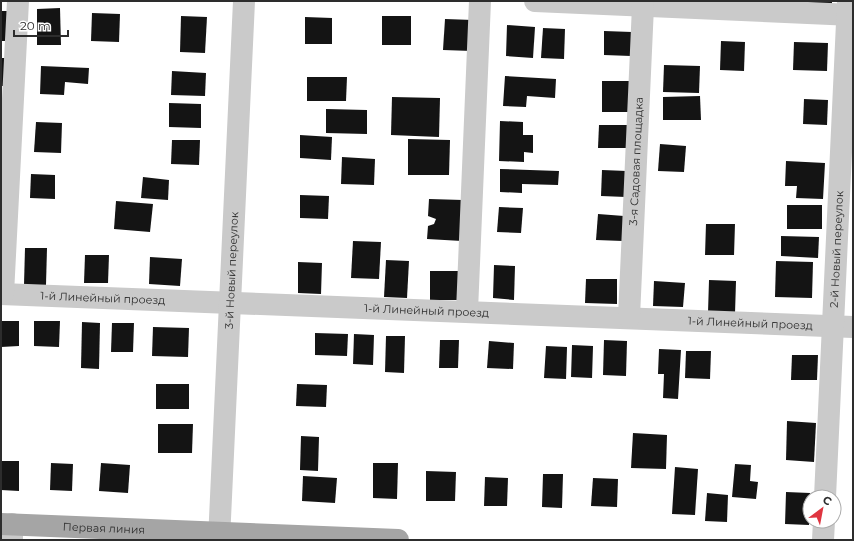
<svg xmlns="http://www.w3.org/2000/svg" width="854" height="541" font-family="Montserrat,sans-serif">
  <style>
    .building { fill: #141414 }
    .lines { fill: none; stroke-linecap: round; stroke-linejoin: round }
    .minor { stroke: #cacaca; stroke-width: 22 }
    .major { stroke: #a5a5a5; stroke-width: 22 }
    .labels { text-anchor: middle; stroke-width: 4; stroke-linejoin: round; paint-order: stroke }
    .street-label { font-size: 11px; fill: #2d2d2d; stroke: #fff }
  </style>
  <rect width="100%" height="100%" fill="#fff"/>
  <g class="building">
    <path d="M796,1h36v5l-36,-1z"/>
    <path d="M60,8l1,37h-24v-36z"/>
    <path d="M1,11h8l-2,30h-6z"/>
    <path d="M92,13l28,1 -1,28 -28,-1z"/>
    <path d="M181,16l26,1 -2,36 -25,-1z"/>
    <rect x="382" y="16" width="29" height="29"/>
    <path d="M305,17l27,1v26h-27z"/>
    <path d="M445,19l28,1 -1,31 -29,-1z"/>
    <path d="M507,25l28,2 -2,31 -27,-2z"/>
    <path d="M543,28l22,1 -1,30 -23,-1z"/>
    <path d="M604,31l28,1 -1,24 -27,-1z"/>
    <path d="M721,41l24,1 -1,29 -24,-1z"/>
    <path d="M794,42l34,1 -1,28 -34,-1z"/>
    <path d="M1,58h4l-1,28h-3z"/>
    <path d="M664,65l36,1 -1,27 -36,-1z"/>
    <path d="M41,66l48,2 -1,16 -23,-2 -1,13 -24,-1z"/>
    <path d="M172,71l34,2 -1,23 -34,-1z"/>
    <path d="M505,76l51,3 -1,19 -28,-2 -1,11 -23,-1z"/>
    <path d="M307,77h40l-1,24h-39z"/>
    <path d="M602,81h28l-1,31h-27z"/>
    <path d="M700,96l1,24h-38v-23z"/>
    <path d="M392,97l48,1 -1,39 -48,-2z"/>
    <path d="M804,99l24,1 -1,25 -24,-1z"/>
    <path d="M169,103l32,1v24l-32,-1z"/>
    <path d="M326,109l41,1v24l-41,-1z"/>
    <path d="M500,121l23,1v13h10v18l-9,-1v10l-25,-1z"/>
    <path d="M36,122l26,1 -1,30 -27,-1z"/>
    <path d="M599,125h29v23h-30z"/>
    <path d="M300,135l32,2 -1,23 -31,-2z"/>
    <path d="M408,139l42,1 -1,35h-41z"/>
    <path d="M172,140h28l-1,25 -28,-1z"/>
    <path d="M660,144l26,2 -2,26 -26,-1z"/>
    <path d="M342,157l33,2 -1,26 -33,-1z"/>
    <path d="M786,161l39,2 -2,36 -27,-1 1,-12h-12z"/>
    <path d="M500,169l59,2 -1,14 -36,-1v9l-22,-1z"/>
    <path d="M602,170l25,1 -1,26 -25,-1z"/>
    <path d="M31,174l24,1v24l-25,-1z"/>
    <path d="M143,177l26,3 -1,20 -27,-2z"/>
    <path d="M300,195l29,1 -1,23 -28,-1z"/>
    <path d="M429,199l34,1 -1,41 -35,-2 1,-13 6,-2 2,-5 -8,-3z"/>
    <path d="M116,201l37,3 -3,28 -36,-3z"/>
    <rect x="787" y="205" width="35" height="24"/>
    <path d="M499,207l24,1 -2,25 -24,-1z"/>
    <path d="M598,214l26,2 -1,25 -27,-1z"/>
    <path d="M706,224h29l-1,31h-29z"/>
    <path d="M781,236l38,1 -1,21 -37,-2z"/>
    <path d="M353,241l28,1 -2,37 -28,-1z"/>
    <path d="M25,248h22l-1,37h-22z"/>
    <path d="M85,255h24l-1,28h-24z"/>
    <path d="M150,257l32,2 -2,27 -31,-2z"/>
    <path d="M386,260l23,1 -2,37 -23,-1z"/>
    <path d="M776,261l37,1 -1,36 -37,-1z"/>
    <path d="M298,262l24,1 -1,31 -23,-1z"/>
    <path d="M494,265l21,1 -1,34 -21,-2z"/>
    <path d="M430,271h32l-1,29h-31z"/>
    <path d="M586,279h31v25l-32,-1z"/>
    <path d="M709,280l27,1 -1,33 -27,-1z"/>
    <path d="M654,281l31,2 -2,24 -30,-1z"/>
    <path d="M1,321h18v25l-18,1z"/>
    <path d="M34,321h26l-1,26 -25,-1z"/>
    <path d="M82,322l18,1 -1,46 -18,-1z"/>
    <path d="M112,323h22l-1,29h-22z"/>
    <path d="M153,327l36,1 -1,29 -36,-1z"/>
    <path d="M315,333l33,1 -1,22 -32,-1z"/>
    <path d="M354,334l20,1 -1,30 -20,-1z"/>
    <path d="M386,336h19l-1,37 -19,-1z"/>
    <path d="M440,340h19l-1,28h-19z"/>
    <path d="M604,340l23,1 -1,35 -23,-1z"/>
    <path d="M489,341l25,2 -1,26 -26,-1z"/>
    <path d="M572,345l21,1 -1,32 -21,-1z"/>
    <path d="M546,346l21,1 -1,32 -22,-1z"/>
    <path d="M659,349l22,1 -3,49 -15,-1 1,-24h-6z"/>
    <path d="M686,351h25l-1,28 -25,-1z"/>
    <path d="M792,355h26l-1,25h-26z"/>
    <rect x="156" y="384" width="33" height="25"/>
    <path d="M297,384l30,1 -1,22 -30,-1z"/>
    <path d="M787,421l29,2 -2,39 -28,-2z"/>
    <path d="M158,424h35l-1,29h-34z"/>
    <path d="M633,433l34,2 -1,34 -35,-1z"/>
    <path d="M301,436l18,1 -1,34 -18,-1z"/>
    <path d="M1,461h18v30l-18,-1z"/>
    <path d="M51,463l22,1 -1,27 -22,-1z"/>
    <path d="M101,463l29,2 -2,28 -29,-2z"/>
    <path d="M373,463h25l-1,36 -24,-1z"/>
    <path d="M735,464l16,1 -1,16 8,1 -2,17 -24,-2z"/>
    <path d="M675,467l23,2 -3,46 -23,-1z"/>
    <path d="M426,471l30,1 -1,29h-29z"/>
    <path d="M543,474h20l-1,34 -20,-1z"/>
    <path d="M303,476l34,2 -2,25 -33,-2z"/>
    <path d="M485,477l23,1 -1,28h-23z"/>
    <path d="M593,478l25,1 -1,28 -26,-1z"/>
    <path d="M786,492l24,1 -1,32 -24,-1z"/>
    <path d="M707,493l21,2 -1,27 -22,-1z"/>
  </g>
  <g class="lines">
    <g class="minor">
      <path d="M535,1l318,14"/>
      <path id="s1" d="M1,294l852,33"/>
      <path d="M3,294l15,-293"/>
      <path d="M467,311l13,-310"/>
      <path id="s2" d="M629,317l14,-311"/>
      <path id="s3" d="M825,497l23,-496"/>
      <path d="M12,540v-16"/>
      <path id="s4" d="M219,540l25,-539"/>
      <path d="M823,540l1,-19"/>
    </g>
    <path class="major" id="s5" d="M1,524l397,16"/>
  </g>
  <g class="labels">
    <g class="street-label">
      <text dy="4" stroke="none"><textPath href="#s2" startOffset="156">3-я Садовая площадка</textPath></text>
      <text dy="4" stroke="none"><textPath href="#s3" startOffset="248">2-й Новый переулок</textPath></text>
      <text dy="4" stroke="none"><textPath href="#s4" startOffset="270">3-й Новый переулок</textPath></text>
      <text dy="4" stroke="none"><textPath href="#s1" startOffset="102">1-й Линейный проезд</textPath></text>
      <text dy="4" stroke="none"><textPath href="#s1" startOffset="426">1-й Линейный проезд</textPath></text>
      <text dy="4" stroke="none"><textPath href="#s1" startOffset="750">1-й Линейный проезд</textPath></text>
      <text dy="4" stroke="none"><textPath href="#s5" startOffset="103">Первая линия</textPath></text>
    </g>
  </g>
  <rect width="854" height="541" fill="none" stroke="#2d2d2d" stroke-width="4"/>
  <g transform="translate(822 509) rotate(32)"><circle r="19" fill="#ffffff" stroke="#ababab"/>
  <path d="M0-3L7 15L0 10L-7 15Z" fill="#df3540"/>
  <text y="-6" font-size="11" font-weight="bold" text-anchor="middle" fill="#2d2d2d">С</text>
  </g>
  <path d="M14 30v6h54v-6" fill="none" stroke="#2d2d2d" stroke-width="2"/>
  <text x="20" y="30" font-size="12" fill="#2d2d2d" stroke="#ffffff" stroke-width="3" paint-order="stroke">20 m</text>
</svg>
